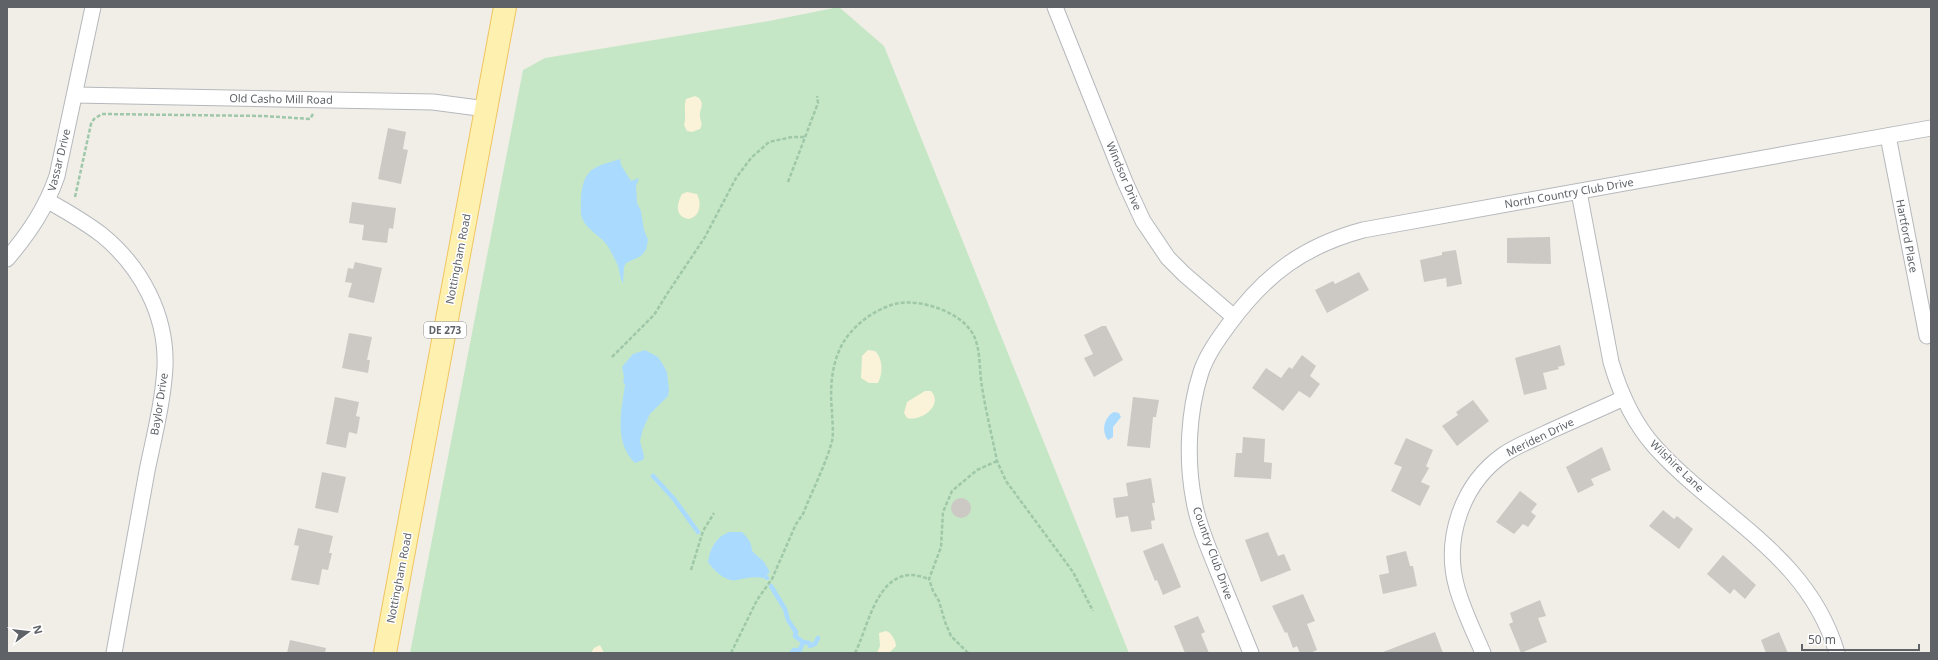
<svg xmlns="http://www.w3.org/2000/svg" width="1938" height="660" font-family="'Noto Sans',sans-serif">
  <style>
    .green { fill: #c6e7c5 }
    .sand { fill: #faf2d9 }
    .water { fill: #aadbfe }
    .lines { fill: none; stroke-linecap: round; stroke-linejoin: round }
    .stream { stroke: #aadbfe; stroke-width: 4.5 }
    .building { fill: #ccc9c5 }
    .street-casing { stroke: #b5b8bc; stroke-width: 17 }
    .primary-casing { stroke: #f0c561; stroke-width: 24 }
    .path { stroke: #9ec8a9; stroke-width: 2.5; stroke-dasharray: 4 2; stroke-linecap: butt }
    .street { stroke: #fff; stroke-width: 15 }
    .primary { stroke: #fef0af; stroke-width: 22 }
    .labels { text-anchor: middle; stroke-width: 3; stroke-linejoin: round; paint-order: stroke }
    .shield { fill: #fff; stroke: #8f9295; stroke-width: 1 }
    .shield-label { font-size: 10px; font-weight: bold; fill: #5f6368 }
    .street-label { font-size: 11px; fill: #5f6368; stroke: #fff }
  </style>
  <rect width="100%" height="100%" fill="#f1eee8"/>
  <path class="green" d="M839,7l45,39 245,607h-719l113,-583 22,-12 224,-37z"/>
  <g class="sand">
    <path d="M695,96l4,2c5,6 2,9 1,15 -1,7 4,10 0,16l-8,3 -5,-1 -3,-6c3,-9 -1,-17 2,-26z"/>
    <path d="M687,192l10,2c5,10 3,22 -8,25 -14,-2 -13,-14 -7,-25z"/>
    <path d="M868,350l7,1c8,7 8,23 3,32h-9l-8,-5 1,-22z"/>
    <path d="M925,391h6c13,14 -10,31 -24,27l-3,-5 3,-11z"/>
    <path d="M886,631c5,1 10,10 10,15l-7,7h-12l3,-7 -1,-13z"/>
    <path d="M600,645l4,8h-13l3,-5z"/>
  </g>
  <g class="water">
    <path d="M620,159l1,6 10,16 8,-3 -3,8 1,17 4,8 3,19 4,10 -2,10 -5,6 -15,7 -2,4 -1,17c-3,-6 -3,-11 -5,-18 -1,-3 -7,-14 -9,-18 -7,-12 -22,-17 -27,-30 -2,-6 -1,-14 -1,-21 3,-30 14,-30 39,-38z"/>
    <path d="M645,350l13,7 4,6 5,9 2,19 -1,5 -18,18 -7,15 -3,12 4,15 -1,4 -8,3c-21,-20 -14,-52 -10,-78l-2,-3 1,-5 -2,-10 11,-13z"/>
    <path d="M1114,412l5,1 2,4 -8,10v10l-5,3c-7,-9 -4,-23 6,-28z"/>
    <path d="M729,532h13c6,6 10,11 10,19l12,11 6,10 -7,6c-10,-2 -16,0 -26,2 -10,3 -24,-10 -29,-18 2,-14 8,-25 21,-30z"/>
  </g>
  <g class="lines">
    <g class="stream">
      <path d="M653,476l21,23 24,33"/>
      <path d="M765,576l2,2"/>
      <path d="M771,586l14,23 3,11 8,12 -1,4 8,6 6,1 1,3 5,-2 3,-6"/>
      <path d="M791,653l3,-3h6l3,-8"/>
    </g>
  </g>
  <g class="building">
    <path d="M388,128l18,4 -3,17 5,1 -7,34 -23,-5z"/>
    <path d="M352,202l44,6 -3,21 -4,-1 -2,15 -25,-3 2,-15 -15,-2z"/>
    <path d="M1550,237l1,27 -44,-1v-25z"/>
    <path d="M1456,250l6,34 -15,3 -1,-9 -22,4 -4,-22 22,-5v-3z"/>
    <path d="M355,262l27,6 -8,35 -26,-6 4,-14 -7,-1 3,-14 5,1z"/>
    <path d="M1359,272l10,18 -42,23 -12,-23 18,-9 2,3z"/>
    <path d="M1102,326h4l17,34 -29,17 -10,-19 9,-4 -9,-19z"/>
    <path d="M349,333l23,4 -5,23h3l-2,13 -26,-5z"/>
    <path d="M1560,345l5,20 -7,2 1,2 -16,4 4,16 -23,6 -9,-37z"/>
    <path d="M1302,355l14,11 -6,10 10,8 -10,14 -11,-7 -16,20 -31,-23 14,-20 15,10 8,-11 3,2z"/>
    <path d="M335,397l24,5 -3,14 4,1 -3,17 -8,-2 -3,16 -20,-4z"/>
    <path d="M1133,397l26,3 -3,17h-3l-3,31 -23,-2z"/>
    <path d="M1473,400l16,21 -32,25 -15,-20 16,-11 -2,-3z"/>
    <path d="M1243,437l22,2 -1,23 8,1 -1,16 -37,-2 2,-24h6z"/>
    <path d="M1406,438l27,12 -7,16 3,2 -8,14 9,4 -10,20 -29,-15 11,-24 -8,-3z"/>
    <path d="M1602,447l9,23 -20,9 3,6 -16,8 -12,-26z"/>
    <path d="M322,472l24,5 -8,36 -23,-5z"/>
    <path d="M1151,478l4,25h-3l3,17 -4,1 1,8 -21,3 -3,-16 -12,2 -3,-20 15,-2 -2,-13z"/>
    <path d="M1520,491l17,13 -6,8 5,4 -8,11 -5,-3 -9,10 -18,-12z"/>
    <circle cx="961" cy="508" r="10"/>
    <path d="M1663,510l11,9 3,-3 16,13 -14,20 -30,-23z"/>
    <path d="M298,528l35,8 -4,17h3l-4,17 -6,-1 -3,16 -28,-5 8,-34 -5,-1z"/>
    <path d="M1268,532l10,24 6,-2 7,16 -30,12 -16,-42z"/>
    <path d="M1163,543l18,44 -18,8 -6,-15 -2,1 -12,-30z"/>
    <path d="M1406,551l4,15h3l4,20 -34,8 -4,-19 10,-2 -3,-17z"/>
    <path d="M1723,555l33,30 -11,14 -11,-10 -4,5 -23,-20z"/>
    <path d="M1303,594l12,27 -8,3 10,26 -7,3h-10l-3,-7 -4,2 -6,-16 -2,1 -13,-27z"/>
    <path d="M1540,600l6,16 -8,2 9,24 -26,11 -12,-29 4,-2 -3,-9z"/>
    <path d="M1198,616l7,16 -4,2 8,19h-24l-11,-27z"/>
    <path d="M1435,632l8,21h-60v-1z"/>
    <path d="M1779,632l9,21h-22l-5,-13z"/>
    <path d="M290,640l36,8 -1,5h-38z"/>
  </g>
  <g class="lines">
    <defs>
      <g id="street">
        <path d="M1055,7l70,175 18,39 25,37 16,16 50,43"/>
        <path d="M75,95l358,7 53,7"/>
        <path d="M1888,136l39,200"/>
        <path d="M1579,192l32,170c9,31 23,62 45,86 64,70 152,107 181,205"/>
        <path d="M48,201c18,10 37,21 54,34 39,32 65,80 63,132 -2,35 -11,70 -18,104 -11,61 -22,121 -33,182"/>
        <path d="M7,259c22,-26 39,-51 50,-83l36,-169"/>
        <path d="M1251,653c-11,-27 -22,-54 -33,-81 -9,-23 -20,-47 -24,-71 -8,-41 -6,-89 7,-129 6,-18 18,-34 29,-49 36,-49 74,-77 133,-93l568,-102"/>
        <path d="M1483,653c-9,-21 -20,-43 -26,-65 -14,-49 5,-104 46,-133 13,-9 29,-15 43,-22 26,-12 52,-23 78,-35"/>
      </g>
      <path id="primary" d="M385,653l120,-646"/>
    </defs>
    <use href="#street" class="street-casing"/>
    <use href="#primary" class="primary-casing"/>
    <g class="path">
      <path d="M788,182l30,-79 -1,-7"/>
      <path d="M75,197l16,-73 3,-5 8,-5 161,2 47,3 3,-5"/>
      <path d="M612,357l42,-42 13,-21 38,-57 31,-59 15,-20 18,-16 23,-5h14"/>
      <path d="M691,570l12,-39 11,-18"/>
      <path d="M731,653l26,-53 15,-21 24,-55 7,-10c9,-23 23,-50 29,-73 2,-10 0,-21 0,-30 -2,-19 -1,-42 7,-60 9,-22 33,-41 56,-47 24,-6 65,7 78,30 8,15 6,36 9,53 4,25 10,49 15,74l9,20 67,91 20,39"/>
      <path d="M855,653c12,-23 21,-78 56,-78 6,0 12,2 18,4"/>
      <path d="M968,653l-17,-17 -6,-14 -6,-21 -6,-10 -4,-12 12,-32 2,-35 9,-21 25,-21 20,-9"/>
    </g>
    <use href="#street" class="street"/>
    <use href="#primary" class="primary"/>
  </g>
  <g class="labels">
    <rect class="shield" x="424" y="322" width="42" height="16" rx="3"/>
    <g class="shield-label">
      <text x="445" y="334">DE 273</text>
    </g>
    <g class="street-label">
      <text transform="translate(281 99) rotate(1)" y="4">Old Casho Mill Road</text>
      <text transform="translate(59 160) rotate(-76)" y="4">Vassar Drive</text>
      <text transform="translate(1124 176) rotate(67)" y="4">Windsor Drive</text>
      <text transform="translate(1569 193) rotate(-10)" y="4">North Country Club Drive</text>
      <text transform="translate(1907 236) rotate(79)" y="4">Hartford Place</text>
      <text transform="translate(458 259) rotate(-79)" y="4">Nottingham Road</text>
      <text transform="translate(159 404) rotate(-81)" y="4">Baylor Drive</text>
      <text transform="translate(1540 437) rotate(-26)" y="4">Meriden Drive</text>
      <text transform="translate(1677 466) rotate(44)" y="4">Wilshire Lane</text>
      <text transform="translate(1213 553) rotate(70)" y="4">Country Club Drive</text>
      <text transform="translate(399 578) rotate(-79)" y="4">Nottingham Road</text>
    </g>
  </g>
  <rect width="1938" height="660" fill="none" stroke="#5f6368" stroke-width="16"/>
  <g transform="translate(28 632) rotate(75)" stroke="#ffffff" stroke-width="3" paint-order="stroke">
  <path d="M0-3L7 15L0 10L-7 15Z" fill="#5f6368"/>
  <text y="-6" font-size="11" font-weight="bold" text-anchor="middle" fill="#5f6368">N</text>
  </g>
  <path d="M1802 644v6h117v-6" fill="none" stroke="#5f6368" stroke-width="2"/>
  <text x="1808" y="644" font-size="12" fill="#5f6368" stroke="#ffffff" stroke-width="3" paint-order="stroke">50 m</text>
</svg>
